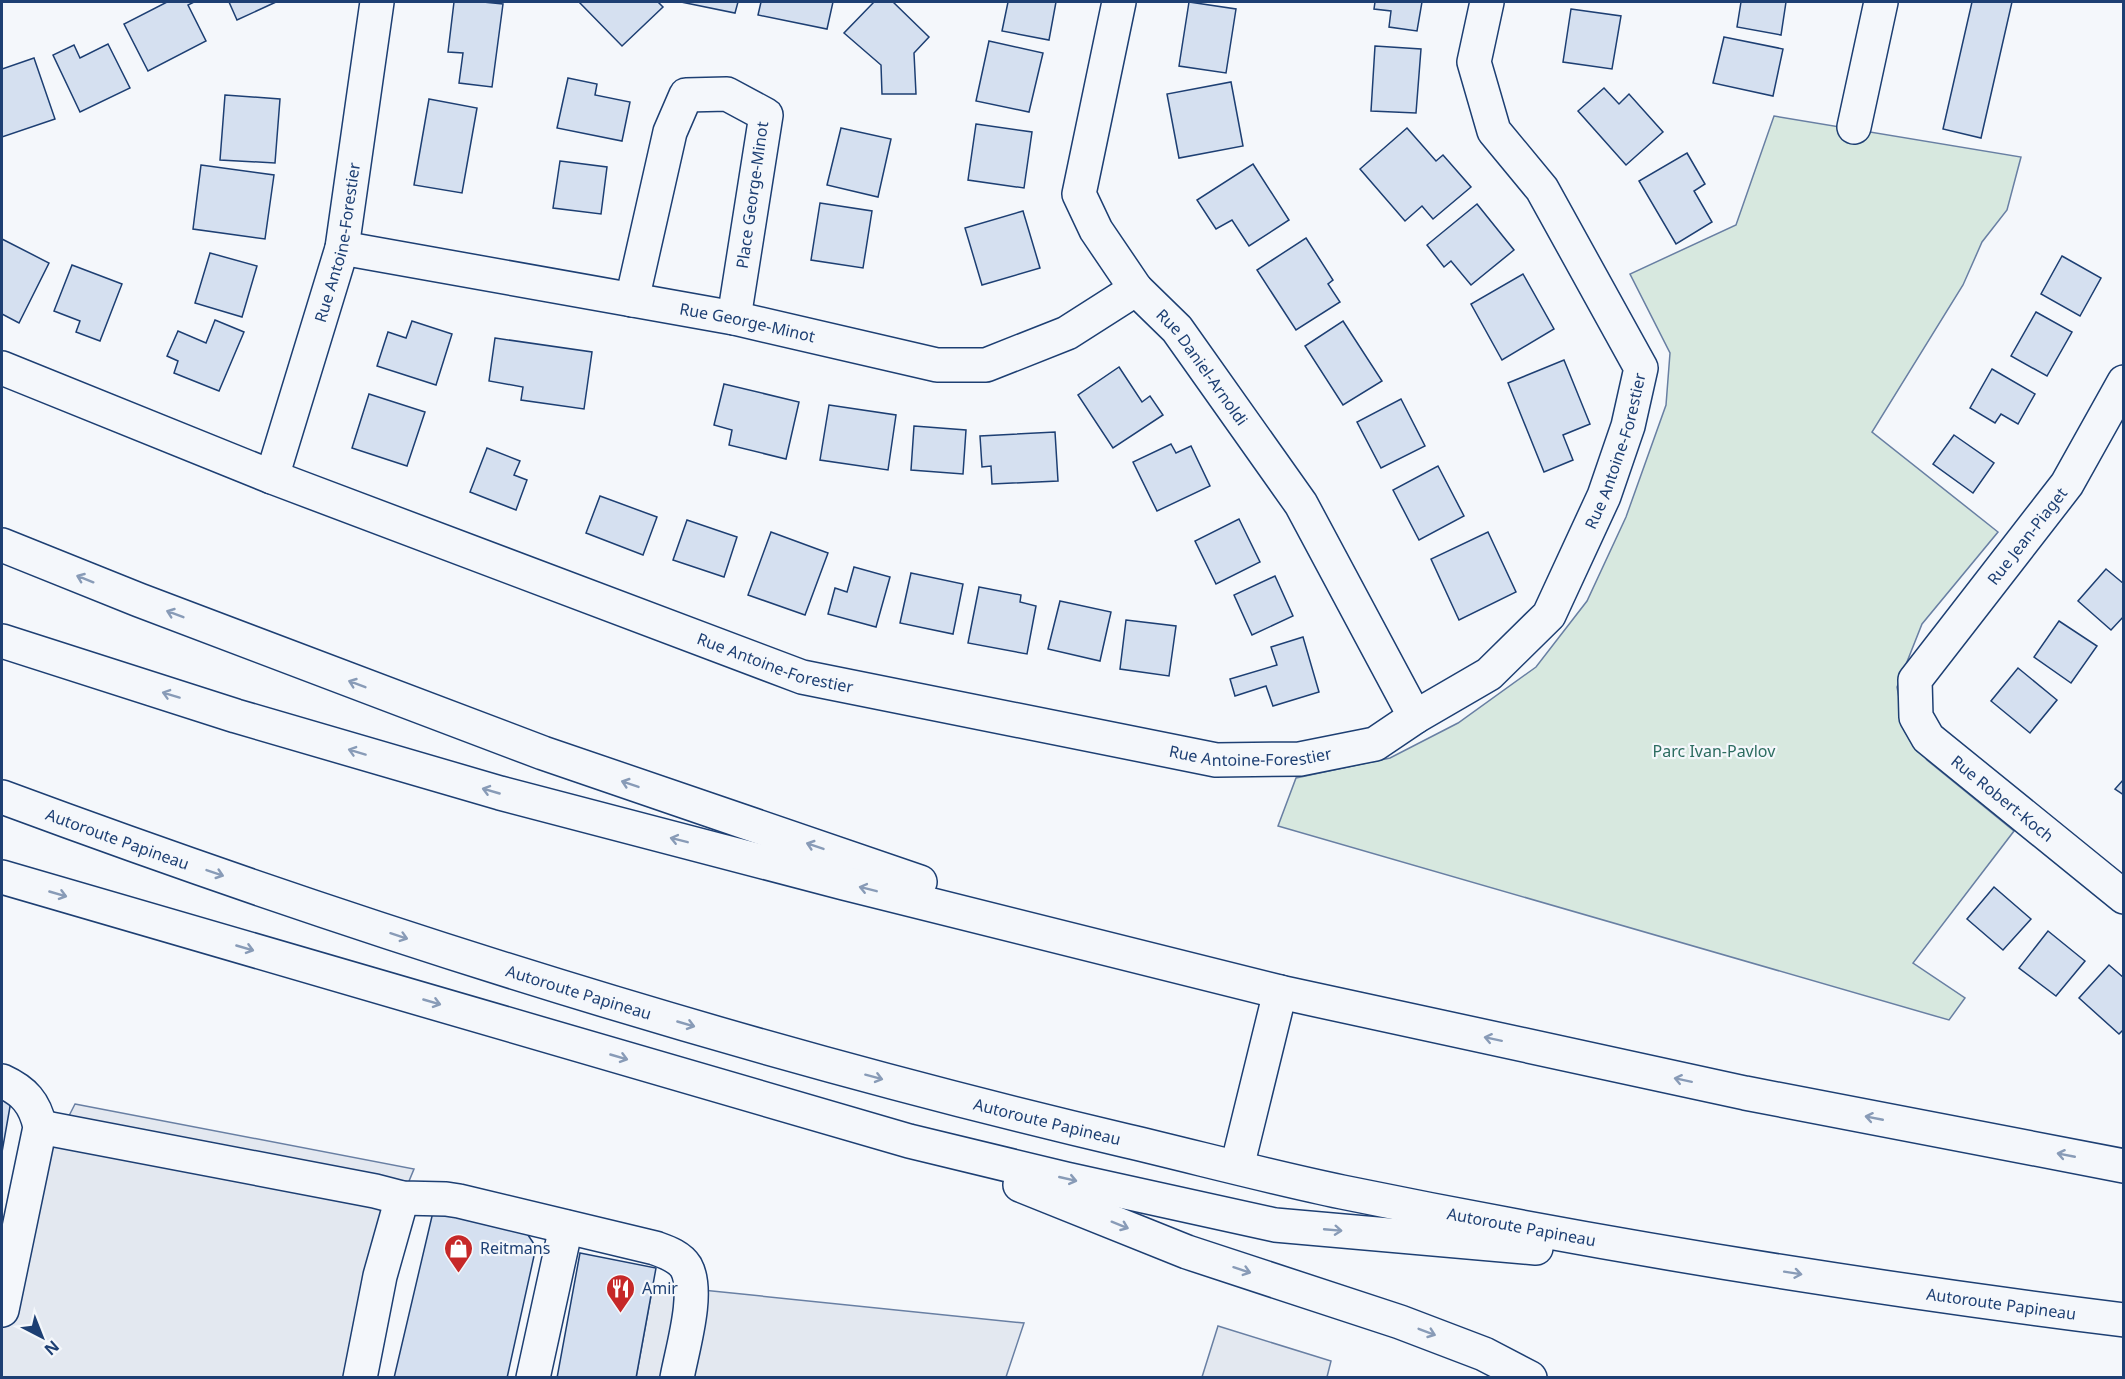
<svg xmlns="http://www.w3.org/2000/svg" width="2125" height="1379" font-family="'Noto Sans',sans-serif">
  <style>
    .green { fill: #d7e8df; stroke: #687fa3; stroke-width: 1.5 }
    .parking { fill: #e3e8f0; stroke: #687fa3; stroke-width: 1.5 }
    .building { fill: #d5e0f0; stroke: #1d3f73; stroke-width: 1.5 }
    .lines { fill: none; stroke-linecap: round; stroke-linejoin: round }
    .minor-casing { stroke: #1d3f73; stroke-width: 36 }
    .highway-casing { stroke: #1d3f73; stroke-width: 36 }
    .minor { stroke: #f4f7fb; stroke-width: 33 }
    .highway { stroke: #f4f7fb; stroke-width: 33 }
    .oneway { stroke: #889bb7 }
    .labels { text-anchor: middle; stroke-width: 4.5; stroke-linejoin: round; paint-order: stroke }
    .street-label { font-size: 16px; fill: #1d3f73; stroke: #f4f7fb }
    .park-label { font-size: 16px; fill: #2c6c60; stroke: #f4f7fb }
    .poi-label { font-size: 16px; fill: #1d3f73; stroke: #f4f7fb; text-anchor: start }
  </style>
  <rect width="100%" height="100%" fill="#f4f7fb"/>
  <path class="green" d="M1774,116l247,41 -14,53 -25,32 -19,43 -91,147 126,100 -76,92 -25,63 8,43 22,30 87,71 -101,132 52,35 -16,22 -671,-194 18,-48 94,-20 68,-35 78,-56 51,-66 39,-84 40,-112 4,-52 -40,-79 106,-49z"/>
  <g class="parking">
    <path d="M75,1104l339,65 -12,29 -43,179 -357,1v-68l20,-102z"/>
    <path d="M653,1285l371,38 -18,54 -370,1z"/>
    <path d="M1218,1326l113,35 -4,16h-125z"/>
  </g>
  <g class="building">
    <path d="M167,2h27l-6,3 18,36 -58,30 -24,-47z"/>
    <path d="M229,2h47l-39,18z"/>
    <path d="M454,2h29l20,2 -11,83 -33,-4 4,-30 -15,-1z"/>
    <path d="M579,2h79l5,5 -41,39z"/>
    <path d="M681,2h57l-3,11z"/>
    <path d="M761,2h72l-6,27 -69,-14z"/>
    <path d="M874,2h19l36,35 -15,16 2,41h-34l-1,-29 -37,-32z"/>
    <path d="M1008,2h48l-7,38 -47,-9z"/>
    <path d="M1189,2l47,7 -10,64 -47,-7z"/>
    <path d="M1375,2h47l-5,29 -28,-4 2,-16 -17,-2z"/>
    <path d="M1741,2h45l-5,33 -44,-8z"/>
    <path d="M1972,2h40l-31,136 -38,-9z"/>
    <path d="M1571,9l50,7 -9,53 -49,-7z"/>
    <path d="M1724,37l59,12 -10,47 -60,-13z"/>
    <path d="M989,41l54,12 -14,59 -53,-11z"/>
    <path d="M108,44l22,44 -50,24 -27,-57 21,-10 6,13z"/>
    <path d="M1375,46l46,3 -5,64 -45,-2z"/>
    <path d="M34,58l21,61 -53,18v-68z"/>
    <path d="M568,78l29,6 -2,11 35,7 -8,39 -65,-13z"/>
    <path d="M1231,82l12,64 -64,12 -12,-64z"/>
    <path d="M1604,88l15,16 10,-10 34,38 -37,33 -48,-54z"/>
    <path d="M225,95l55,4 -5,64 -55,-3z"/>
    <path d="M429,99l48,9 -15,85 -48,-8z"/>
    <path d="M976,124l56,8 -8,56 -56,-8z"/>
    <path d="M841,128l50,11 -13,58 -51,-12z"/>
    <path d="M1407,128l29,33 7,-6 28,32 -38,32 -11,-13 -17,15 -45,-52z"/>
    <path d="M1687,153l18,31 -11,7 18,31 -36,22 -37,-63z"/>
    <path d="M560,161l47,6 -6,47 -48,-6z"/>
    <path d="M1253,164l36,56 -40,26 -17,-26 -16,9 -19,-29z"/>
    <path d="M201,165l73,10 -9,64 -72,-10z"/>
    <path d="M820,203l52,8 -9,57 -52,-8z"/>
    <path d="M1477,204l37,46 -43,35 -20,-24 -7,6 -17,-22z"/>
    <path d="M1023,211l17,57 -58,17 -17,-57z"/>
    <path d="M1306,238l27,42 -5,4 12,18 -44,28 -39,-60z"/>
    <path d="M2,239l47,24 -30,60 -17,-9z"/>
    <path d="M210,253l47,13 -15,51 -47,-14z"/>
    <path d="M2062,256l39,22 -21,38 -39,-22z"/>
    <path d="M72,265l50,19 -22,57 -24,-9 4,-11 -26,-10z"/>
    <path d="M1523,274l31,55 -52,31 -31,-56z"/>
    <path d="M2036,312l36,20 -25,44 -36,-20z"/>
    <path d="M215,320l29,12 -25,59 -45,-18 4,-12 -11,-5 11,-25 28,12z"/>
    <path d="M412,321l40,13 -16,51 -59,-19 11,-34 18,6z"/>
    <path d="M1343,321l39,60 -39,24 -38,-59z"/>
    <path d="M495,338l97,14 -8,57 -63,-9 2,-13 -34,-6z"/>
    <path d="M1564,360l26,64 -27,11 10,25 -29,12 -36,-89z"/>
    <path d="M1119,367l23,35 8,-6 13,19 -50,33 -35,-53z"/>
    <path d="M1992,369l43,25 -17,30 -17,-10 -6,9 -25,-15z"/>
    <path d="M724,384l75,18 -13,57 -57,-14 3,-15 -18,-5z"/>
    <path d="M369,394l56,18 -18,54 -55,-18z"/>
    <path d="M1401,399l24,47 -44,22 -24,-46z"/>
    <path d="M829,405l67,10 -8,55 -68,-10z"/>
    <path d="M914,426l52,4 -3,44 -52,-4z"/>
    <path d="M1055,432l3,49 -66,3 -1,-18 -9,1 -2,-31z"/>
    <path d="M1954,435l40,28 -21,30 -40,-29z"/>
    <path d="M1171,444l5,9 15,-7 19,40 -53,25 -24,-49z"/>
    <path d="M487,448l33,13 -6,14 13,5 -11,30 -46,-18z"/>
    <path d="M1438,466l26,50 -45,24 -26,-50z"/>
    <path d="M600,496l57,21 -14,38 -57,-22z"/>
    <path d="M1239,519l21,43 -44,22 -21,-43z"/>
    <path d="M687,520l50,17 -13,40 -51,-17z"/>
    <path d="M771,532l57,21 -23,62 -57,-20z"/>
    <path d="M1488,532l28,60 -57,28 -28,-61z"/>
    <path d="M854,567l36,10 -14,50 -48,-13 7,-26 12,4z"/>
    <path d="M2106,569l18,15v32l-13,14 -33,-29z"/>
    <path d="M911,573l52,11 -10,50 -53,-11z"/>
    <path d="M1275,576l18,40 -41,19 -18,-40z"/>
    <path d="M979,587l42,8 -1,7 16,4 -9,48 -59,-11z"/>
    <path d="M1060,601l51,11 -11,49 -52,-12z"/>
    <path d="M1126,620l50,6 -7,50 -49,-7z"/>
    <path d="M2059,621l38,25 -26,37 -37,-26z"/>
    <path d="M1303,637l16,55 -46,14 -7,-20 -31,10 -5,-17 47,-14 -6,-18z"/>
    <path d="M2018,668l39,32 -27,33 -39,-32z"/>
    <path d="M2124,779v16l-9,-6z"/>
    <path d="M1994,887l37,32 -28,31 -36,-31z"/>
    <path d="M2048,931l37,30 -29,35 -37,-28z"/>
    <path d="M2109,965l15,13v51l-5,5 -40,-36z"/>
    <path d="M2,1098l9,3 -9,51z"/>
    <path d="M433,1212l93,20 10,15 -29,131h-113z"/>
    <path d="M580,1253l76,15 -20,110h-79z"/>
  </g>
  <g class="lines">
    <defs>
      <g id="minor">
        <path id="s1" d="M1119,2l-40,192 17,36 40,59 41,40 124,175 114,213"/>
        <path d="M1854,127l27,-125"/>
        <path id="s2" d="M342,248l392,70 203,47h49l81,-32 69,-44"/>
        <path d="M632,300l38,-168 16,-37 41,-1 39,21 -32,203"/>
        <path id="s3" d="M2,368l270,109 530,200 414,83 84,-1 75,-15 40,-27 74,-43 60,-59 55,-119 24,-70 13,-58 -99,-179 -48,-58 -20,-69 13,-60"/>
        <path id="s4" d="M2124,382l-57,102 -152,196 1,37 12,21 196,159"/>
        <path id="s5" d="M272,477l70,-229 35,-246"/>
        <path d="M2,1081c22,10 33,22 38,46l-38,183"/>
        <path d="M40,1127l335,64 27,7 44,1 13,2 196,47c11,4 24,8 31,19 14,25 -4,83 -9,111"/>
        <path d="M1237,1167l43,-175"/>
        <path d="M360,1378l20,-102 22,-78"/>
        <path d="M533,1378l33,-151"/>
      </g>
      <g id="highway">
        <path d="M2,545l137,55 404,153 377,129"/>
        <path d="M2,641l234,75 264,77 344,90 436,109 465,101 379,73"/>
        <path id="s6" d="M2,797c367,136 743,254 1125,344 72,17 143,36 215,51 258,53 519,95 782,128"/>
        <path d="M2,877l907,264 157,38 209,46 261,23"/>
        <path d="M1020,1185l167,67 213,70 84,32 46,24"/>
      </g>
    </defs>
    <use href="#minor" class="minor-casing"/>
    <use href="#highway" class="highway-casing"/>
    <use href="#minor" class="minor"/>
    <use href="#highway" class="highway"/>
  </g>
  <defs><path id="oneway-shaft" d="M-6 0H5M1.5-3L5.5 0L1.5 3" fill="none" stroke-width="1.6" stroke-linecap="round" stroke-linejoin="round" transform="scale(1.5)"/></defs>
  <g class="oneway">
    <use href="#oneway-shaft" transform="translate(85 579) rotate(-158)"/>
    <use href="#oneway-shaft" transform="translate(175 614) rotate(-159)"/>
    <use href="#oneway-shaft" transform="translate(357 684) rotate(-159)"/>
    <use href="#oneway-shaft" transform="translate(171 695) rotate(-163)"/>
    <use href="#oneway-shaft" transform="translate(357 752) rotate(-163)"/>
    <use href="#oneway-shaft" transform="translate(630 784) rotate(-161)"/>
    <use href="#oneway-shaft" transform="translate(491 791) rotate(-164)"/>
    <use href="#oneway-shaft" transform="translate(679 840) rotate(-166)"/>
    <use href="#oneway-shaft" transform="translate(815 846) rotate(-161)"/>
    <use href="#oneway-shaft" transform="translate(215 873) rotate(19)"/>
    <use href="#oneway-shaft" transform="translate(868 889) rotate(-166)"/>
    <use href="#oneway-shaft" transform="translate(58 894) rotate(16)"/>
    <use href="#oneway-shaft" transform="translate(399 936) rotate(18)"/>
    <use href="#oneway-shaft" transform="translate(245 948) rotate(16)"/>
    <use href="#oneway-shaft" transform="translate(432 1002) rotate(16)"/>
    <use href="#oneway-shaft" transform="translate(686 1024) rotate(16)"/>
    <use href="#oneway-shaft" transform="translate(1493 1039) rotate(-168)"/>
    <use href="#oneway-shaft" transform="translate(619 1057) rotate(16)"/>
    <use href="#oneway-shaft" transform="translate(874 1077) rotate(15)"/>
    <use href="#oneway-shaft" transform="translate(1683 1080) rotate(-168)"/>
    <use href="#oneway-shaft" transform="translate(1874 1118) rotate(-169)"/>
    <use href="#oneway-shaft" transform="translate(2066 1155) rotate(-169)"/>
    <use href="#oneway-shaft" transform="translate(1068 1179) rotate(13)"/>
    <use href="#oneway-shaft" transform="translate(1120 1225) rotate(22)"/>
    <use href="#oneway-shaft" transform="translate(1333 1230) rotate(5)"/>
    <use href="#oneway-shaft" transform="translate(1242 1270) rotate(18)"/>
    <use href="#oneway-shaft" transform="translate(1793 1273) rotate(9)"/>
    <use href="#oneway-shaft" transform="translate(1427 1332) rotate(21)"/>
  </g>
  <defs>
    <symbol id="shop-pin" viewBox="-11 -11 22 30"><path d="M0 17L-7.5 6A9.5 9.5 0 1 1 7.5 6Z" fill="#c62828" stroke="#f4f7fb"/><path d="M-5-2.5h2.3a2.7 3.5 0 0 1 5.4 0H5L5.5 6h-11ZM-1.5-2.5h3a1.5 2.3 0 0 0-3 0Z" fill="#fff"/></symbol>
    <symbol id="restaurant-pin" viewBox="-11 -11 22 30"><path d="M0 17L-7.5 6A9.5 9.5 0 1 1 7.5 6Z" fill="#c62828" stroke="#f4f7fb"/><path d="M-5-6h1v4h1v-4h1v4h1v-4h1v5L-1.5 .5V6h-2V.5L-5-1ZM5-6V6H3V1.5H1.5Q1.5-4 5-6Z" fill="#fff"/></symbol>
  </defs>
  <g fill-rule="evenodd">
    <use href="#shop-pin" x="442" y="1232" width="33" height="45"/>
    <use href="#restaurant-pin" x="604" y="1272" width="33" height="45"/>
  </g>
  <g class="labels">
    <g class="street-label">
      <text transform="translate(752 195) rotate(-82)" y="6">Place George-Minot</text>
      <text dy="6" stroke="none"><textPath href="#s5" startOffset="244">Rue Antoine-Forestier</textPath></text>
      <text dy="6" stroke="none"><textPath href="#s2" startOffset="412">Rue George-Minot</textPath></text>
      <text dy="6" stroke="none"><textPath href="#s1" startOffset="410">Rue Daniel-Arnoldi</textPath></text>
      <text dy="6" stroke="none"><textPath href="#s3" startOffset="1836">Rue Antoine-Forestier</textPath></text>
      <text transform="translate(2027 536) rotate(-52)" y="6">Rue Jean-Piaget</text>
      <text dy="6" stroke="none"><textPath href="#s3" startOffset="828">Rue Antoine-Forestier</textPath></text>
      <text dy="6" stroke="none"><textPath href="#s3" startOffset="1314">Rue Antoine-Forestier</textPath></text>
      <text dy="6" stroke="none"><textPath href="#s4" startOffset="522">Rue Robert-Koch</textPath></text>
      <text dy="6" stroke="none"><textPath href="#s6" startOffset="123">Autoroute Papineau</textPath></text>
      <text dy="6" stroke="none"><textPath href="#s6" startOffset="609">Autoroute Papineau</textPath></text>
      <text dy="6" stroke="none"><textPath href="#s6" startOffset="1095">Autoroute Papineau</textPath></text>
      <text dy="6" stroke="none"><textPath href="#s6" startOffset="1581">Autoroute Papineau</textPath></text>
      <text dy="6" stroke="none"><textPath href="#s6" startOffset="2067">Autoroute Papineau</textPath></text>
    </g>
    <g class="park-label">
      <text x="1714" y="757">Parc Ivan-Pavlov</text>
    </g>
    <g class="poi-label">
      <text x="480" y="1254">Reitmans</text>
      <text x="642" y="1294">Amir</text>
    </g>
  </g>
  <rect width="2125" height="1379" fill="none" stroke="#1d3f73" stroke-width="6"/>
  <g transform="translate(42 1337) rotate(138)" stroke="#f4f7fb" stroke-width="4.5" paint-order="stroke">
  <path d="M0-4.5L10 22L0 15L-10 22Z" fill="#1d3f73"/>
  <text y="-9" font-size="16" font-weight="bold" text-anchor="middle" fill="#1d3f73">N</text>
  </g>
</svg>
